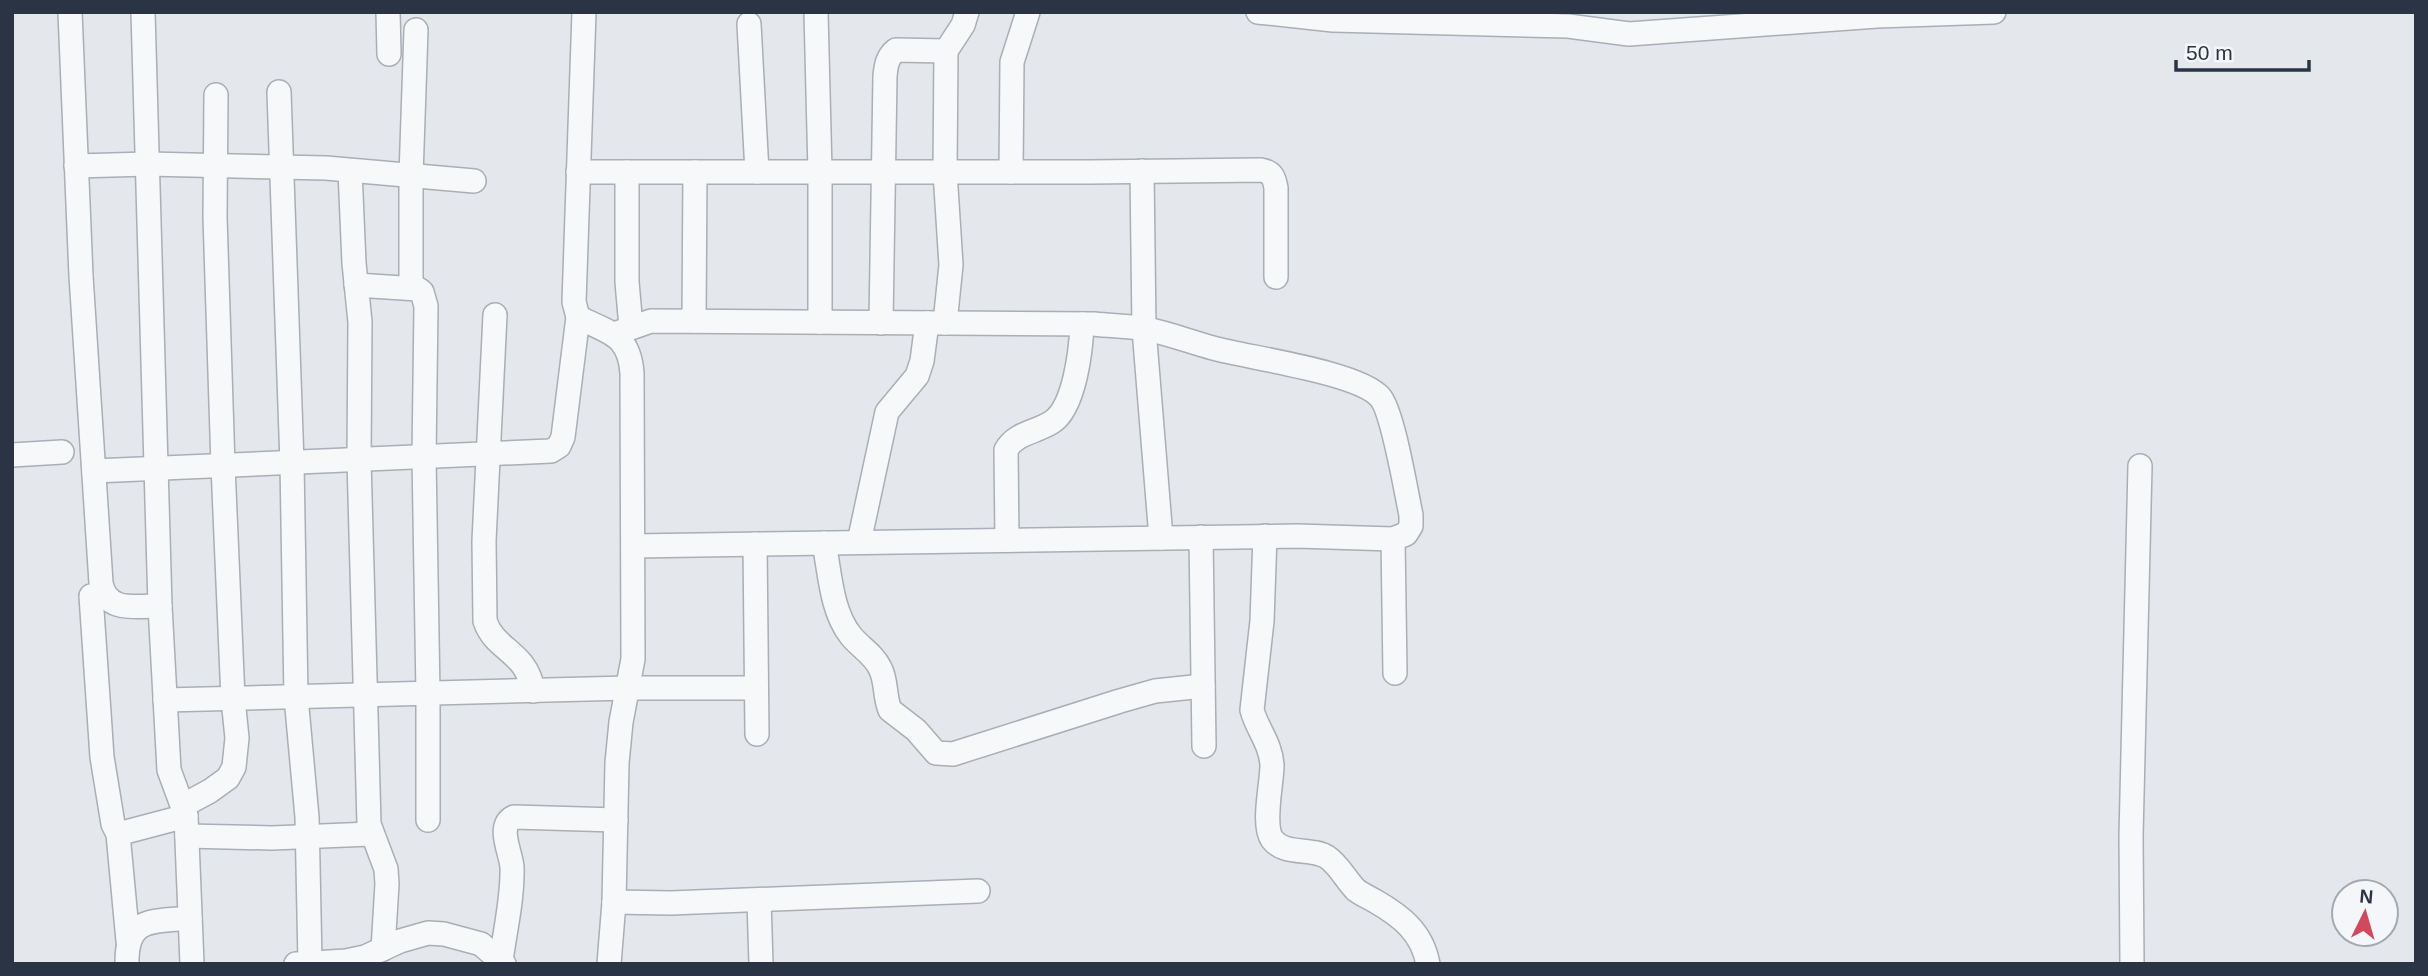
<svg xmlns="http://www.w3.org/2000/svg" width="2428" height="976" font-family="Helvetica,sans-serif">
  <style>
    .lines { fill: none; stroke-linecap: round; stroke-linejoin: round }
    .minor-casing { stroke: #a9aeb7; stroke-width: 26 }
    .minor { stroke: #f7f8fa; stroke-width: 23 }
  </style>
  <rect width="100%" height="100%" fill="#e4e7ec"/>
  <g class="lines">
    <defs>
      <g id="minor">
        <path d="M70,12l11,264 20,307c5,30 35,23 59,23l9,164 17,46 6,148"/>
        <path d="M143,12l17,594"/>
        <path d="M388,12l1,42"/>
        <path d="M584,12l-10,290 4,15c30,16 51,16 54,56l1,286 -12,63 -4,41 -3,139 -5,62"/>
        <path d="M816,12l4,160v150"/>
        <path d="M1258,12l75,8 235,6 61,8 248,-18 117,-4"/>
        <path d="M749,24l8,148"/>
        <path d="M279,92l13,371 4,234 11,120 3,146"/>
        <path d="M76,166l72,-2 178,4 148,13"/>
        <path d="M350,171l4,92 6,59 -1,138 10,364 17,45 1,15 -4,65"/>
        <path d="M1142,171l2,158 17,209"/>
        <path d="M578,172h512l171,-2c11,2 13,7 15,18v89"/>
        <path d="M627,172v110l4,45"/>
        <path d="M1011,172l1,-110 16,-50"/>
        <path d="M356,285l62,4 4,3 4,14 -2,151 4,237v126"/>
        <path d="M411,287v-111l5,-146"/>
        <path d="M495,315l-11,226 1,80c7,21 24,27 37,43 7,9 9,17 11,27"/>
        <path d="M694,321l1,-149"/>
        <path d="M881,323l4,-247c1,-10 2,-19 11,-26l50,1"/>
        <path d="M945,323l6,-58 -6,-93 1,-121 17,-26 4,-13"/>
        <path d="M614,334l37,-13 443,3c17,2 35,2 53,5 23,5 44,13 66,19 36,10 145,24 167,49 13,15 26,95 31,118v11l-5,8 -13,5 -96,-3 -664,10"/>
        <path d="M12,455l50,-3"/>
        <path d="M94,471l457,-20 8,-5 4,-9 15,-120"/>
        <path d="M1265,536l-3,85 -10,89c5,19 19,34 20,55 0,19 -10,59 0,74 12,17 39,8 55,18 12,8 19,23 29,33 5,4 12,7 19,11 26,15 47,31 53,63"/>
        <path d="M1201,537l3,209"/>
        <path d="M1393,539l2,134"/>
        <path d="M1007,540l-1,-90c9,-17 31,-18 46,-28 23,-15 29,-73 30,-98"/>
        <path d="M859,542l28,-130 30,-36 5,-15 5,-38"/>
        <path d="M824,543c6,30 7,68 27,93 9,11 23,19 29,32 7,13 4,28 10,42l26,20 20,23 17,1 167,-53 35,-10 48,-5"/>
        <path d="M755,544l2,190"/>
        <path d="M91,596l11,161 11,67 5,10 10,107"/>
        <path d="M165,700l463,-12h128"/>
        <path d="M184,805l26,-14 18,-13 6,-11 3,-29 -4,-39 -10,-233 -8,-249 1,-122"/>
        <path d="M118,834l68,-18"/>
        <path d="M187,836l85,2 99,-4"/>
        <path d="M759,900l2,64"/>
        <path d="M614,902l57,1 307,-12"/>
        <path d="M501,961c4,-31 12,-63 11,-94 -1,-15 -16,-41 2,-50l102,3"/>
        <path d="M127,964c-1,-48 26,-42 63,-46"/>
        <path d="M296,964l50,-3 19,-4 35,-16 28,-8 16,1 37,10 23,20"/>
        <path d="M2132,964l-1,-128 9,-370"/>
      </g>
    </defs>
    <use href="#minor" class="minor-casing"/>
    <use href="#minor" class="minor"/>
  </g>
  <rect width="2428" height="976" fill="none" stroke="#2b3445" stroke-width="28"/>
  <g transform="translate(2365 913) rotate(5)"><circle r="33" fill="#f4f6f9" stroke="#a4a8b1" stroke-width="2"/>
  <path d="M0-5L12 26L0 18L-12 26Z" fill="#d1495b"/>
  <text y="-10" font-size="19" font-weight="bold" text-anchor="middle" fill="#2b3445">N</text>
  </g>
  <path d="M2176 60v10h133v-10" fill="none" stroke="#2b3445" stroke-width="3.5"/>
  <text x="2186" y="60" font-size="21" fill="#2b3445" stroke="#f4f6f9" stroke-width="5" paint-order="stroke">50 m</text>
</svg>
